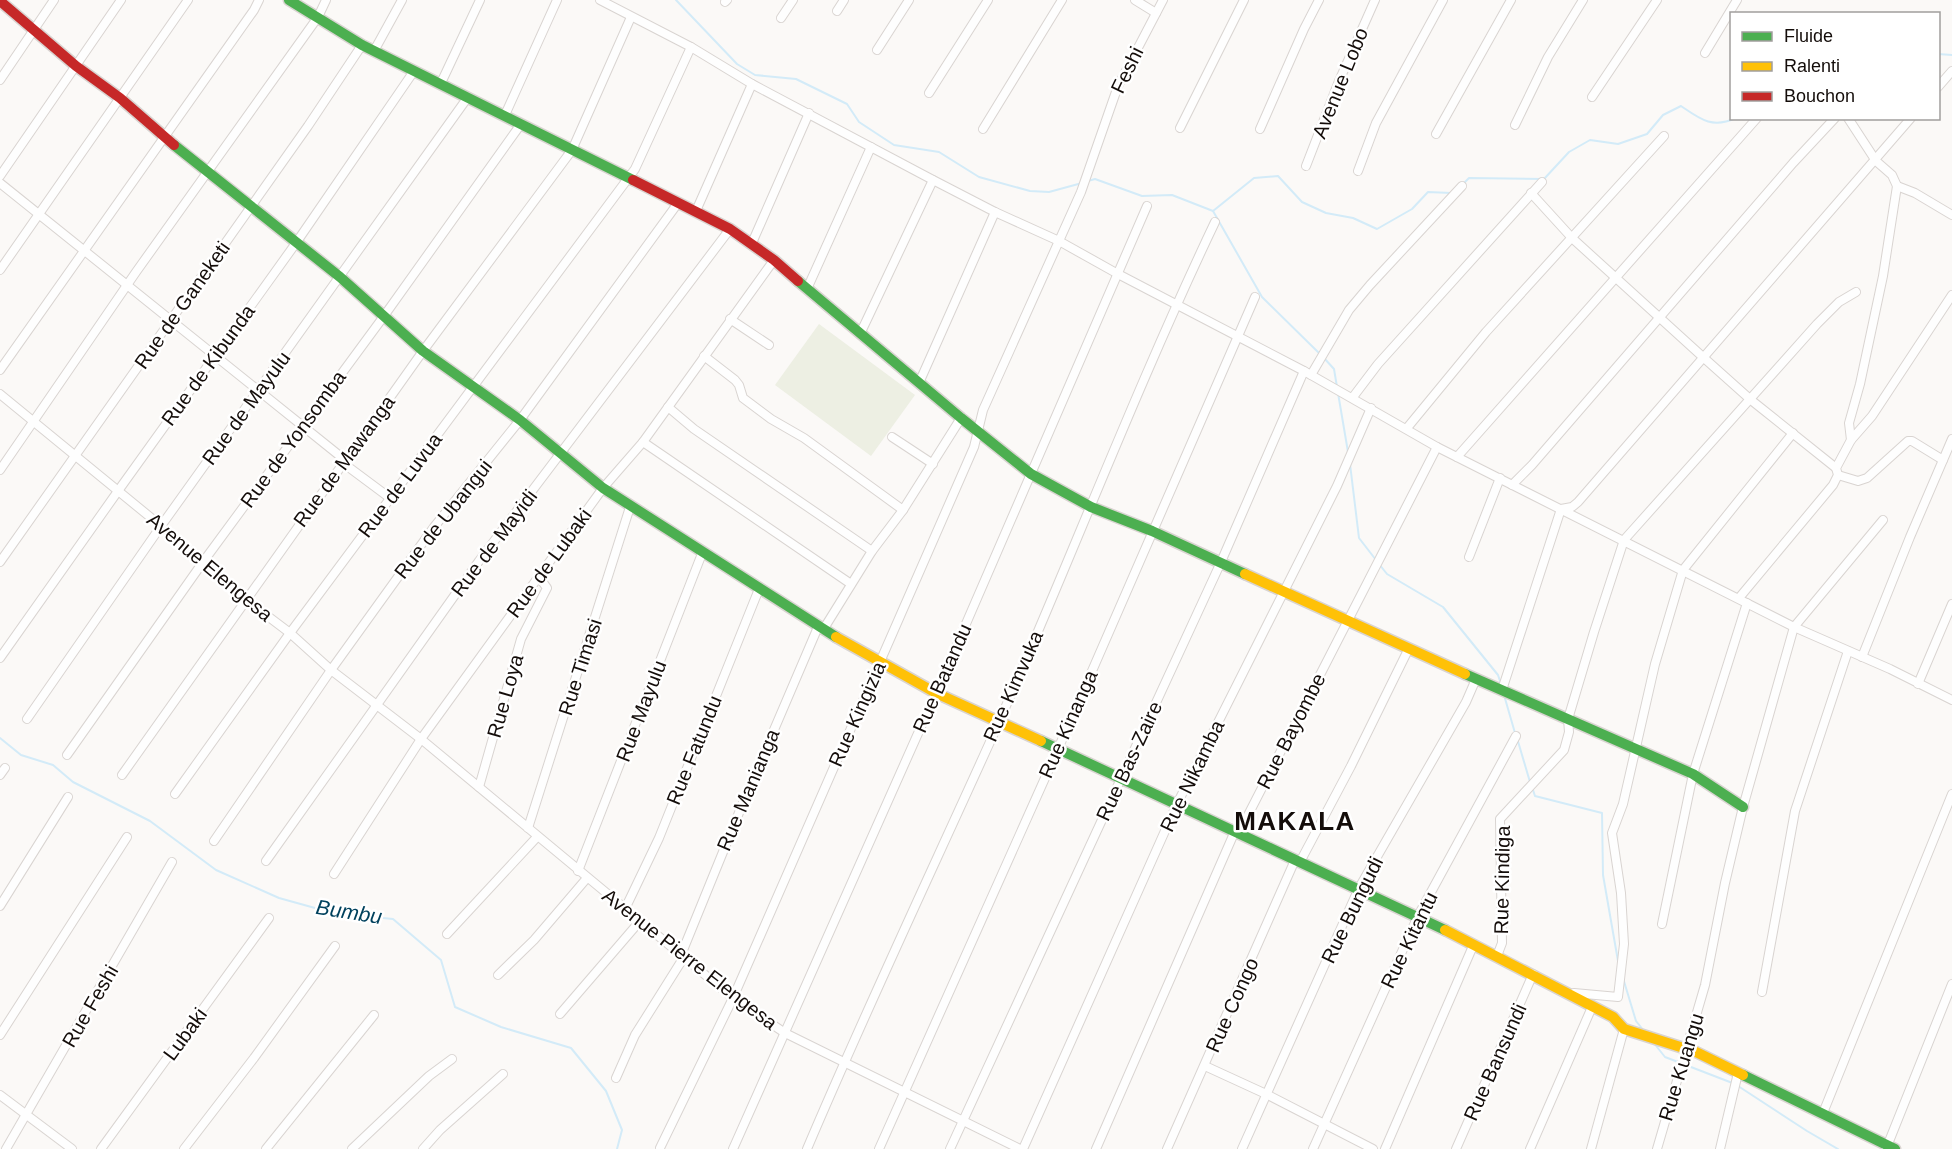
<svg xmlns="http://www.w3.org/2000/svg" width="1952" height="1149" font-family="Helvetica,sans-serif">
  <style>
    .green { fill: #edefe3 }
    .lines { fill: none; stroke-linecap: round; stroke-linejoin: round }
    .stream { stroke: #d3ebf8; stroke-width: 2 }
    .street-casing { stroke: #d9d4d1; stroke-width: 10 }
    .fast-casing { stroke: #d9d4d1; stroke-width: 13 }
    .slow-casing { stroke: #d9d4d1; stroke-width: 13 }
    .jam-casing { stroke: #d9d4d1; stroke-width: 13 }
    .street { stroke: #fefefe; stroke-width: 8 }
    .fast { stroke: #4caf50; stroke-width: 10 }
    .slow { stroke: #ffc107; stroke-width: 10 }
    .jam { stroke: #c62828; stroke-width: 10 }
    .labels { text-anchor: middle; stroke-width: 5; stroke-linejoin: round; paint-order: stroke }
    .street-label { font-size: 20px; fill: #140d0a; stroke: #fff }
    .water-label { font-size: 21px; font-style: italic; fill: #00415d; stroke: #fff }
    .district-label { font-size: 26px; font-weight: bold; letter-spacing: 1.5px; fill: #140d0a; stroke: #fff }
  </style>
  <rect width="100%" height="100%" fill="#fbf9f7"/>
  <path class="green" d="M819,324l96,71 -44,61 -96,-71z"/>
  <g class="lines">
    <g class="stream">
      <path d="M676,0l61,64 18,11 41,4 51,25 12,18 35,23 45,7 40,25 51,14 19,1 33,-9"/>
      <path d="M1938,54l14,1"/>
      <path d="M1088,181l7,-2 47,17 30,-1 41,16 49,86 58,57"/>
      <path d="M1463,184l6,-6 75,1 25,-27 21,-12 28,4 29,-10 16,-19 18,-9c19,13 31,23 55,12"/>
      <path d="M1213,211l41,-33 24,-2 24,26 24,11 27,5 24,11 35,-20 16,-17 23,1"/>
      <path d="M1324,358l10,11 3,18"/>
      <path d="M1338,393l10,59"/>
      <path d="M1350,464l9,74 17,22"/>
      <path d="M1379,564l8,10 56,33 55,68 3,9"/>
      <path d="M1504,695l11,38"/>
      <path d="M0,738l21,17 32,10 20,17 77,39 66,49 63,28 54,15 60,6 48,41 14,47 46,20 70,21 35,43 16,39 -5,19"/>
      <path d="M1517,738l13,44"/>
      <path d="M1532,787l3,9 67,17 1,62 15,86"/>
      <path d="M1623,978l13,43 8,10"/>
      <path d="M1653,1042l12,15 70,27 72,47 31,18"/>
    </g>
    <defs>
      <g id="street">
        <path d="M600,0l91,47 61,37 181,96 62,32 64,29 59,33 186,97 133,76 357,180 96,42 62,31"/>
        <path d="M1135,0l21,13"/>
        <path d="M725,2l2,-2"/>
        <path d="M837,11l7,-11"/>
        <path d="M781,18l12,-18"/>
        <path d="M877,50l32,-50"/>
        <path d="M374,51l28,-51"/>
        <path d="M1705,53l32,-53"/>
        <path d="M0,80l54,-80"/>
        <path d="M441,83l39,-83"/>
        <path d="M1938,87l14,-16"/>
        <path d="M929,93l59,-93"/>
        <path d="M1592,97l65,-97"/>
        <path d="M505,115l52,-115"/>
        <path d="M1848,118l28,43 16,14 5,11 -14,90 -23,108 -11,39 2,17"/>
        <path d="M1515,125l33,-68 35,-57"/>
        <path d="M1180,128l64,-128"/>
        <path d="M983,129l79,-129"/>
        <path d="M1260,129l44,-100 15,-29"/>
        <path d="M1436,134l75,-134"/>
        <path d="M1306,166l33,-85 36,-81"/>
        <path d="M1358,171l18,-48 67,-123"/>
        <path d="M0,176l121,-176"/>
        <path d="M0,183l345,277"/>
        <path d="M1897,186l18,7 37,22"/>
        <path d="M1531,193l41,45 132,120 47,42 85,68"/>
        <path d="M696,211l56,-127"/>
        <path d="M752,243l57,-130"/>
        <path d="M0,270l188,-270"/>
        <path d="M807,289l64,-142"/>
        <path d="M730,319l39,26"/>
        <path d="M861,332l72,-152"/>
        <path d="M704,356l31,24 4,5 4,13 28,21 33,19 99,72"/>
        <path d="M0,370l254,-360 5,-10"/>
        <path d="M1311,375l38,-65 21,-25 92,-99"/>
        <path d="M919,383l76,-171"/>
        <path d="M0,394l161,132 84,73 45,34 41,37 90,69 312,259 52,35 235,116"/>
        <path d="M1353,397l25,-33 164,-182"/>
        <path d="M668,407l26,22 178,122"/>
        <path d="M1407,428l79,-96 178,-196"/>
        <path d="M892,437l41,27"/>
        <path d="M643,442l208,142"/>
        <path d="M1457,457l300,-339"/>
        <path d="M343,463l47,35"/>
        <path d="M0,470l136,-198 182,-255 8,-17"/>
        <path d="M1838,475l20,6 9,-3 41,-37h4l31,19"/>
        <path d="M1512,485l20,-20 261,-302 42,-45"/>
        <path d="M1469,557l31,-79"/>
        <path d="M0,562l308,-436 54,-81"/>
        <path d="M1739,598l94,-113 5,-10 -2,-7 15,-28 21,-24 80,-121"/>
        <path d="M823,630l49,-79 31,-41 58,-92"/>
        <path d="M1862,657l48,-120 42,-98"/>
        <path d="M0,658l118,-167 178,-248 118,-172"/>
        <path d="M1918,684l34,-80"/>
        <path d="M1502,690l59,-181 11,-2 6,-5 333,-384"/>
        <path d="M27,719l134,-193 307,-429"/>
        <path d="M67,755l136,-193 181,-246 137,-192"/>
        <path d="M0,775l5,-7"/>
        <path d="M122,775l301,-424 149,-201 59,-133"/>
        <path d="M479,787l42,-148 26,-51 -8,-11"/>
        <path d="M175,794l115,-161 345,-464 56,-122"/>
        <path d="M528,828l102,-321"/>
        <path d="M214,841l117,-171 103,-143 86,-107 158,-217"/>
        <path d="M266,861l213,-300 251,-332"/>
        <path d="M1300,862l51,-96 58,-118"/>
        <path d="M578,871l125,-320"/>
        <path d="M334,874l87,-135 182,-251 40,-46 131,-182"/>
        <path d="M0,906l68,-109"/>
        <path d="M625,909l34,-71 100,-249"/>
        <path d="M1662,924l31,-150 54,-171"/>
        <path d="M447,934l90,-97"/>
        <path d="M681,955l66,-162 71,-166"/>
        <path d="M1497,956l5,-13 -2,-124 64,-69 5,-18 -1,-13 26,-87 30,-92 193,-216 22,-22 17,-10"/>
        <path d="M498,975l36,-35 53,-62"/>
        <path d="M1762,992l33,-181 53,-160"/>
        <path d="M1574,993l44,4 6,-53 -3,-51 -9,-60 11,-29 32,-140 28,-94 110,-137"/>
        <path d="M560,1014l80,-93"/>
        <path d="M0,1035l127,-198"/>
        <path d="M1205,1066l61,28 107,55"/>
        <path d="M616,1078l19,-43 49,-78"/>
        <path d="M0,1095l72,54"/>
        <path d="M1823,1113l129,-319"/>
        <path d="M660,1148l73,-150 241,-551 9,-37 98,-218 37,-106 45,-86"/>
        <path d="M6,1149l166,-287"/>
        <path d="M101,1149l168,-231"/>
        <path d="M184,1149l70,-91 81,-112"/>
        <path d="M266,1149l108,-134"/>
        <path d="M352,1149l77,-73 23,-17"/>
        <path d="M423,1149l17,-19 63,-56"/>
        <path d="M733,1149l203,-456 211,-487"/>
        <path d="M807,1149c61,-144 128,-285 192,-427 73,-166 138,-336 216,-500"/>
        <path d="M879,1149l179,-400 197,-452"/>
        <path d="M950,1149l271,-587 83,-191"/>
        <path d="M1023,1149l154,-345 160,-318 34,-78"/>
        <path d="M1096,1149l139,-318 11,-12 191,-372"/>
        <path d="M1167,1149l128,-289"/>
        <path d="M1242,1149l117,-261 107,-186 10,-23"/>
        <path d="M1313,1149l105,-233 98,-180"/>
        <path d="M1385,1149l88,-203"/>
        <path d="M1456,1149l77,-175"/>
        <path d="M1530,1149l62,-142"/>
        <path d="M1591,1149l33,-120"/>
        <path d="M1657,1149l48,-164 20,-102 18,-76 51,-180 89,-107"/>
        <path d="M1720,1149l18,-76"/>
        <path d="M1886,1149l66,-165"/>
      </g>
      <g id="fast">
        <path d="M289,0l73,45 271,135"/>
        <path d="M174,145l166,132 83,74 97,69 83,68 233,149"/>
        <path d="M798,281l163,137 70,56 60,33 61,24 93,43"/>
        <path d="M1465,674l228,100 50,33"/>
        <path d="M1041,741l404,189"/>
        <path d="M1743,1075l152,74"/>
      </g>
      <g id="slow">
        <path d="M1245,574l220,100"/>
        <path d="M836,637l100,56 105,48"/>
        <path d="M1445,930l168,87 11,12 72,23 47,23"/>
      </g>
      <g id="jam">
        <path d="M0,1l76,65 44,32 54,47"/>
        <path d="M633,180l97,49 44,31 24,21"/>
      </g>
    </defs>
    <use href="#street" class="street-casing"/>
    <use href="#fast" class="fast-casing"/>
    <use href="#slow" class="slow-casing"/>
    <use href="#jam" class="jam-casing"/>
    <use href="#street" class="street"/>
    <use href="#fast" class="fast"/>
    <use href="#slow" class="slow"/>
    <use href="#jam" class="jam"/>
  </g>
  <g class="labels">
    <g class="street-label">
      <text transform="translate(1127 70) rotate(-64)" y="7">Feshi</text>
      <text transform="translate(1340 83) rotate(-68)" y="7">Avenue Lobo</text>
      <text transform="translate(182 305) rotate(-55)" y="7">Rue de Ganeketi</text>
      <text transform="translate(208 365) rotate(-54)" y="7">Rue de Kibunda</text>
      <text transform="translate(246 408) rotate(-54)" y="7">Rue de Mayulu</text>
      <text transform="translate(293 439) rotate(-54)" y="7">Rue de Yonsomba</text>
      <text transform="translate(344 461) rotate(-54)" y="7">Rue de Mawanga</text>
      <text transform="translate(400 485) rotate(-53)" y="7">Rue de Luvua</text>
      <text transform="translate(443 519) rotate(-52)" y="7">Rue de Ubangui</text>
      <text transform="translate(494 543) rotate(-53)" y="7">Rue de Mayidi</text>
      <text transform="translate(549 563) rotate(-54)" y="7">Rue de Lubaki</text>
      <text transform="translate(210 567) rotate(40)" y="7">Avenue Elengesa</text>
      <text transform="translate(580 667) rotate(-72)" y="7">Rue Timasi</text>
      <text transform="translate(942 678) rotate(-66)" y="7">Rue Batandu</text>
      <text transform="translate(1013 686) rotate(-66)" y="7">Rue Kimvuka</text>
      <text transform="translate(505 696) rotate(-74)" y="7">Rue Loya</text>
      <text transform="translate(641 711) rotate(-69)" y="7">Rue Mayulu</text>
      <text transform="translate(857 714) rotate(-66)" y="7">Rue Kingizia</text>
      <text transform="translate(1068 724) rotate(-66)" y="7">Rue Kinanga</text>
      <text transform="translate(1291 731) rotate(-63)" y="7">Rue Bayombe</text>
      <text transform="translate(694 750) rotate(-68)" y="7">Rue Fatundu</text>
      <text transform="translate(1129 761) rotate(-65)" y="7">Rue Bas-Zaire</text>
      <text transform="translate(1192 776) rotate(-64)" y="7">Rue Nikamba</text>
      <text transform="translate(748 790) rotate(-67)" y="7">Rue Manianga</text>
      <text transform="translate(1502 880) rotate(-89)" y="7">Rue Kindiga</text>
      <text transform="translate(1352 910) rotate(-64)" y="7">Rue Bungudi</text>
      <text transform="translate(1409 940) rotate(-64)" y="7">Rue Kitantu</text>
      <text transform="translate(690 959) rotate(38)" y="7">Avenue Pierre Elengesa</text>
      <text transform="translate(1232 1005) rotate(-66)" y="7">Rue Congo</text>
      <text transform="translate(90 1006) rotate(-60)" y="7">Rue Feshi</text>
      <text transform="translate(185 1034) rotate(-54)" y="7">Lubaki</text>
      <text transform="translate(1495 1062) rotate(-66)" y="7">Rue Bansundi</text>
      <text transform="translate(1681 1067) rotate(-73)" y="7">Rue Kuangu</text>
    </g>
    <g class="water-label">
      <text transform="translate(349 912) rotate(9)" y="7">Bumbu</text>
    </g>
    <g class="district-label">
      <text x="1295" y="830">MAKALA</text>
    </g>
  </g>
  <rect x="1730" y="12" width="210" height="108" fill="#ffffff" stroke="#a19e9d" stroke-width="1.5"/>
  <rect x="1742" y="32" width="30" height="9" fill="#4caf50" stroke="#a19e9d" stroke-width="1.5"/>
  <text x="1784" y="42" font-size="18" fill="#140d0a">Fluide</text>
  <rect x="1742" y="62" width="30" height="9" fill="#ffc107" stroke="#a19e9d" stroke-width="1.5"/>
  <text x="1784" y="72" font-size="18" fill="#140d0a">Ralenti</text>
  <rect x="1742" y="92" width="30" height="9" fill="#c62828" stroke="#a19e9d" stroke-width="1.5"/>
  <text x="1784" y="102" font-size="18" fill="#140d0a">Bouchon</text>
</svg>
